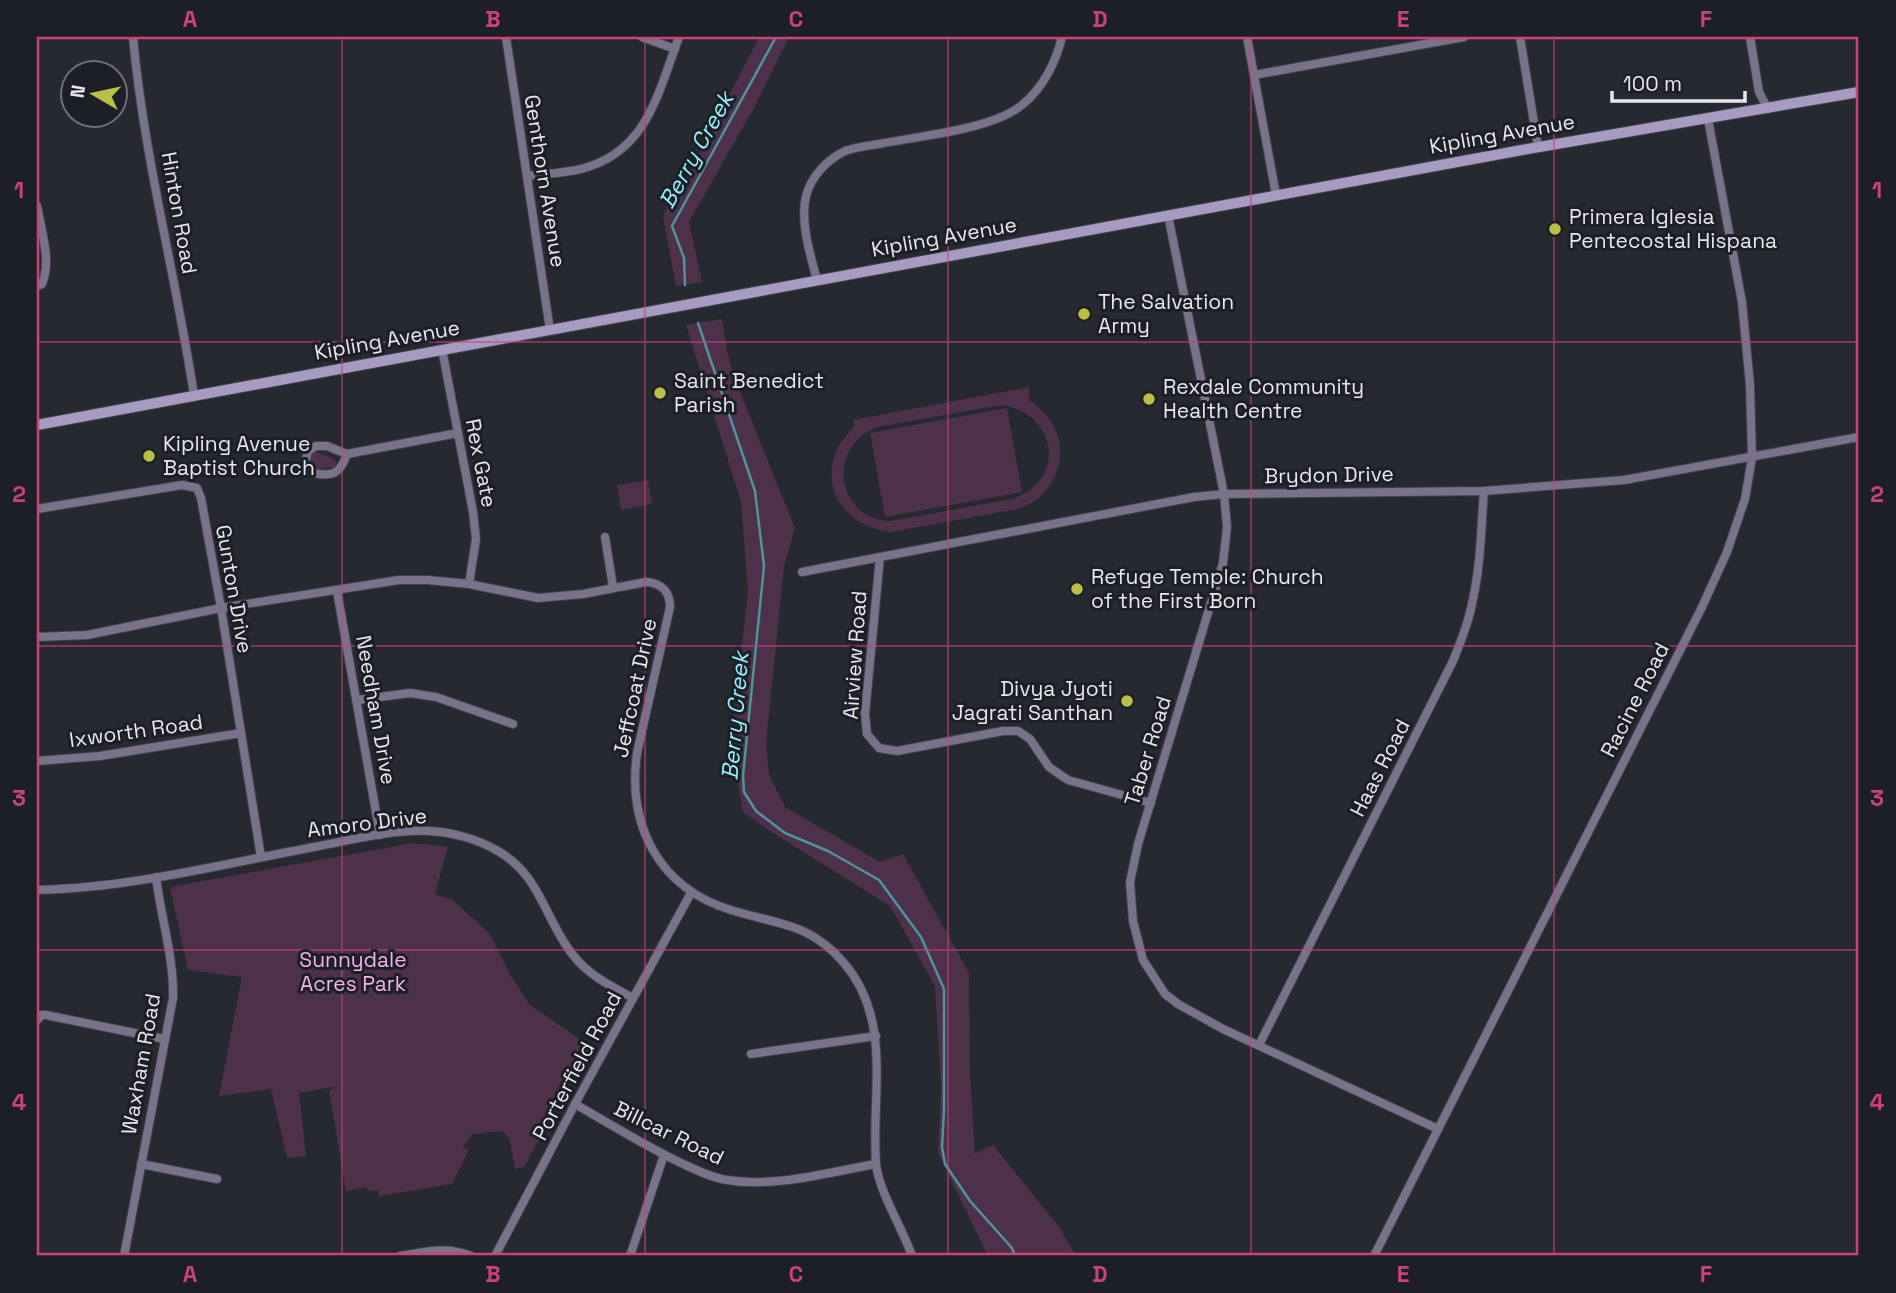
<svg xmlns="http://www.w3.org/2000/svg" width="1896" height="1293" font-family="'Space Grotesk',sans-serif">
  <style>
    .green { fill: #4d304a; fill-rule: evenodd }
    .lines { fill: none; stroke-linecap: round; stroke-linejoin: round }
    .stream { stroke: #4e949c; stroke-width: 2.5 }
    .street-casing { stroke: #41444a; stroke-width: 10 }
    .secondary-casing { stroke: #41444a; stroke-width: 12 }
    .street { stroke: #79728a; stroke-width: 8 }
    .secondary { stroke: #a79bc1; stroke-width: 10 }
    .grid { fill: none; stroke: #c94278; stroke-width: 2; stroke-opacity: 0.55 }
    .poi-dot { fill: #bac045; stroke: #1d1f26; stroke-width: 2.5 }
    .labels { text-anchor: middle; stroke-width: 6; stroke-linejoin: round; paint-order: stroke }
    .street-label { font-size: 21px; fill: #e6e8ec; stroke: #1d1f26 }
    .poi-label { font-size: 21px; fill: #e6e8ec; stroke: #1d1f26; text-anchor: start }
    .park-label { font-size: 21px; fill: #f5b0ed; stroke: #1d1f26 }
    .water-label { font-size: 23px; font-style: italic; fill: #93f0fb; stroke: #1d1f26 }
    .neatline { fill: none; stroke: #c94278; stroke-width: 2.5 }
    .grid-label { font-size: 23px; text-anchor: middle; font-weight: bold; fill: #c94278 }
  </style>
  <rect width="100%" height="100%" fill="#262930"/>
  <g class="green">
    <path d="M759,37h30l-34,69 -66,116 13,60 -26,4 -13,-70 6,-13 12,-16 32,-60z"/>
    <path d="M722,319l5,31 7,27 61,151 -11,38 -18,177 3,32 16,32 95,55 23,-8 66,119 1,100 5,80 18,-8 67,83 16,28h-88l-50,-103 3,-67 -6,-100 -45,-80 -120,-75 -27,-19 -12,-70 17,-150 -7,-90 -55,-177z"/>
    <path d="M1029,387v13c11,8 21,17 26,29 15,32 -4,70 -37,80l-127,23c-40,-4 -70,-37 -56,-78 4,-11 12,-19 19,-28l-1,-6zM1002,405c56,9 65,76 10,94l-121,22c-55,-1 -65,-74 -14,-94z"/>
    <path d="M1007,408l15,84 -137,25 -15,-84z"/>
    <path d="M317,452l16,6 4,4 -3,5 -16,3 -5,-1 -5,-9 4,-7z"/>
    <path d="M648,480l4,24 -31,6 -4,-25z"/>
    <path d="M413,843l35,4 -13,47 18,6 37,34 21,42 18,28 62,43 -67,120 -9,2 -5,-28 -7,-10 -30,3 -10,13 6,3 -17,34 -73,12 -1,-6 -10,1 -1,-4 -21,4 -17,-101 9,-4 -39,7 7,63 -19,2 -16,-69 -52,7 23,-119 -54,-7 -18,-83z"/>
  </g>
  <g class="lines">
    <g class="stream">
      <path d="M685,285l-1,-27 -12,-32 104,-189"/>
      <path d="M698,323l57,168 9,75 -21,210 1,16 12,19 29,22 43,18 51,29 42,57 23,52v120l-2,38 3,17 25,37 42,47 3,8"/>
    </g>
    <defs>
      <g id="street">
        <path d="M133,37c11,121 43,239 61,358"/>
        <path d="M506,37l44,293"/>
        <path d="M642,37l33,12"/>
        <path d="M1247,37l29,158"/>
        <path d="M1520,37l18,110"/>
        <path d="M1750,37l9,55 9,17"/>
        <path d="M1254,75l210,-38"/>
        <path d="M527,176c18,-2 37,-3 54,-7 67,-17 77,-77 98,-132"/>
        <path d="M37,206c4,24 15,55 5,78l-5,2"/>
        <path d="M1168,215l56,279 3,33 -4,36 -85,281 -8,38 3,39 10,39 22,34 13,10 45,25 215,100"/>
        <path d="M817,280c-7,-26 -17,-58 -11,-84 5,-19 20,-35 37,-44 10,-5 25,-6 36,-8 39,-8 113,-14 143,-39 21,-17 34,-43 40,-68"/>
        <path d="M442,349l31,163 3,27 -7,45"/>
        <path d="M347,454c-7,20 -14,23 -35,19l-7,-10 3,-12 8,-5h11l20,8 111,-21"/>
        <path d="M37,509l145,-24 15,3 4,10 20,110 40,249"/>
        <path d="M605,537l8,50"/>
        <path d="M880,557l-15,157 2,20 12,14 18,3 106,-20h15l12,8 19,28 19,13 83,23"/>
        <path d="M802,572l392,-75 30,-3 260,-3 140,-11 235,-43"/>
        <path d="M337,591l43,244"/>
        <path d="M37,637l50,-2 134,-27 178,-28h29l41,4 69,14 45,-4 63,-12c16,1 24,10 24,25l-33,146c-10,73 22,135 94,157 47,15 78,12 113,53 49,57 27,132 32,200 2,27 27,66 36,93"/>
        <path d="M357,700l53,-7 26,4 77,27"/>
        <path d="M37,761l63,-5 141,-23"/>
        <path d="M37,890c93,-2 186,-26 277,-43 38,-7 78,-18 116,-16 21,1 47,8 66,19 45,24 48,69 77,105 15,20 38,31 60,43"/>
        <path d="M37,1020l5,-5h4l118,24"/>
        <path d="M1259,1045l194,-384c8,-20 16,-40 20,-62 8,-36 8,-72 11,-108"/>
        <path d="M751,1054l125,-18"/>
        <path d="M575,1104c35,20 70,42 108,60 14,6 28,14 44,16 48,8 102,-8 149,-16"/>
        <path d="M141,1164l76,15"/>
        <path d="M124,1256l49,-258c1,-41 -12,-80 -17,-121"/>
        <path d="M400,1256c25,-4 47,-10 71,0"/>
        <path d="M495,1256l80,-152 116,-211"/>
        <path d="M630,1256l34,-101"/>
        <path d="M1374,1256l328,-649 25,-55 18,-53 7,-41 -2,-73 -8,-83 -34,-183"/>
      </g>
      <path id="secondary" d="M37,425l1485,-275 337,-58"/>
    </defs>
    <use href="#street" class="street-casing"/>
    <use href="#secondary" class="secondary-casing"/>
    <use href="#street" class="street"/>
    <use href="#secondary" class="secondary"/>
  </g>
  <path class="grid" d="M342,37v1219M645,37v1219M948,37v1219M1251,37v1219M1554,37v1219M37,342h1822M37,646h1822M37,950h1822"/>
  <g class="poi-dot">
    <circle cx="1555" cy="229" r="7"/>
    <circle cx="1084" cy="314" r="7"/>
    <circle cx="660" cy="393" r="7"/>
    <circle cx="1149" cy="399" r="7"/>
    <circle cx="149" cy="456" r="7"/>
    <circle cx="1077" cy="589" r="7"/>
    <circle cx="1127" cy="701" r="7"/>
  </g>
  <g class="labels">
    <g class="street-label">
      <text transform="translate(1502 134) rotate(-10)" y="7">Kipling Avenue</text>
      <text transform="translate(545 181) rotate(81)" y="7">Genthorn Avenue</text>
      <text transform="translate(179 213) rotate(80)" y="7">Hinton Road</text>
      <text transform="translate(944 237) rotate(-10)" y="7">Kipling Avenue</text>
      <text transform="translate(387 340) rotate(-10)" y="7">Kipling Avenue</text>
      <text transform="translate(481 463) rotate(79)" y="7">Rex Gate</text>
      <text transform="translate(1329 475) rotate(-1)" y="7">Brydon Drive</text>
      <text transform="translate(234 589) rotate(80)" y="7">Gunton Drive</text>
      <text transform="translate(855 655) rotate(-86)" y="7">Airview Road</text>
      <text transform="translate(635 688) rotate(-78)" y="7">Jeffcoat Drive</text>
      <text transform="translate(1635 700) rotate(-63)" y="7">Racine Road</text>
      <text transform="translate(376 710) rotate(80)" y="7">Needham Drive</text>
      <text transform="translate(136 731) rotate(-8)" y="7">Ixworth Road</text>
      <text transform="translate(1148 751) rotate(-73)" y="7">Taber Road</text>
      <text transform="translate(1380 768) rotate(-63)" y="7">Haas Road</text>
      <text transform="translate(367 823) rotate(-7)" y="7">Amoro Drive</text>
      <text transform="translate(141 1064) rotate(-80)" y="7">Waxham Road</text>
      <text transform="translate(577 1066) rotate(-62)" y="7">Porterfield Road</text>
      <text transform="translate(669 1133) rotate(26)" y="7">Billcar Road</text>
    </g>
    <g class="poi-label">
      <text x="1569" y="224">Primera Iglesia<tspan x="1569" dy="24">Pentecostal Hispana</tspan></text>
      <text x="1098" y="309">The Salvation<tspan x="1098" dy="24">Army</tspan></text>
      <text x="674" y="388">Saint Benedict<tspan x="674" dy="24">Parish</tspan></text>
      <text x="1163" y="394">Rexdale Community<tspan x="1163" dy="24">Health Centre</tspan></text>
      <text x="163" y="451">Kipling Avenue<tspan x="163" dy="24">Baptist Church</tspan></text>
      <text x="1091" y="584">Refuge Temple: Church<tspan x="1091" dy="24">of the First Born</tspan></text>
      <text x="1113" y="696" text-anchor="end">Divya Jyoti<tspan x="1113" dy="24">Jagrati Santhan</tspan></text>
    </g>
    <g class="park-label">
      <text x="353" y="967">Sunnydale<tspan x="353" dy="24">Acres Park</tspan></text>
    </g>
    <g class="water-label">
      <text transform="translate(696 150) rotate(-61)" y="8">Berry Creek</text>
      <text transform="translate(735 716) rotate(-85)" y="8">Berry Creek</text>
    </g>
  </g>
  <rect width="1896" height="1293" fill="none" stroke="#1d1f26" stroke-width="77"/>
  <g transform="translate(94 94) rotate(279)"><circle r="33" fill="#1d1f26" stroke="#6d6f75" stroke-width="2"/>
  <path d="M0-5L12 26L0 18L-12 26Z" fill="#bac045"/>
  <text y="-10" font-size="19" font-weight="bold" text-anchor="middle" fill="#e6e8ec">N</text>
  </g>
  <path d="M1612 91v10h133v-10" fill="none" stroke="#e6e8ec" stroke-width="3.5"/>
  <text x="1623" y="91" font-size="21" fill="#e6e8ec" stroke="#1d1f26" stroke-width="5" paint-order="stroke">100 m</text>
  <rect x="38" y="38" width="1819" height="1216" class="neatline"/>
  <g class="grid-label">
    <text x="190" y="27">A</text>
    <text x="493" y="27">B</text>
    <text x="796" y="27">C</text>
    <text x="1100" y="27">D</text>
    <text x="1403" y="27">E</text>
    <text x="1706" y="27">F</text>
    <text x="19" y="198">1</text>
    <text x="1877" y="198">1</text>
    <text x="19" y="502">2</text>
    <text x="1877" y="502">2</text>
    <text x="19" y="806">3</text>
    <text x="1877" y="806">3</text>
    <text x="19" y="1110">4</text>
    <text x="1877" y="1110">4</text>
    <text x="190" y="1282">A</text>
    <text x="493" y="1282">B</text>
    <text x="796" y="1282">C</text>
    <text x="1100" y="1282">D</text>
    <text x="1403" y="1282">E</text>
    <text x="1706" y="1282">F</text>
  </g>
</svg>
